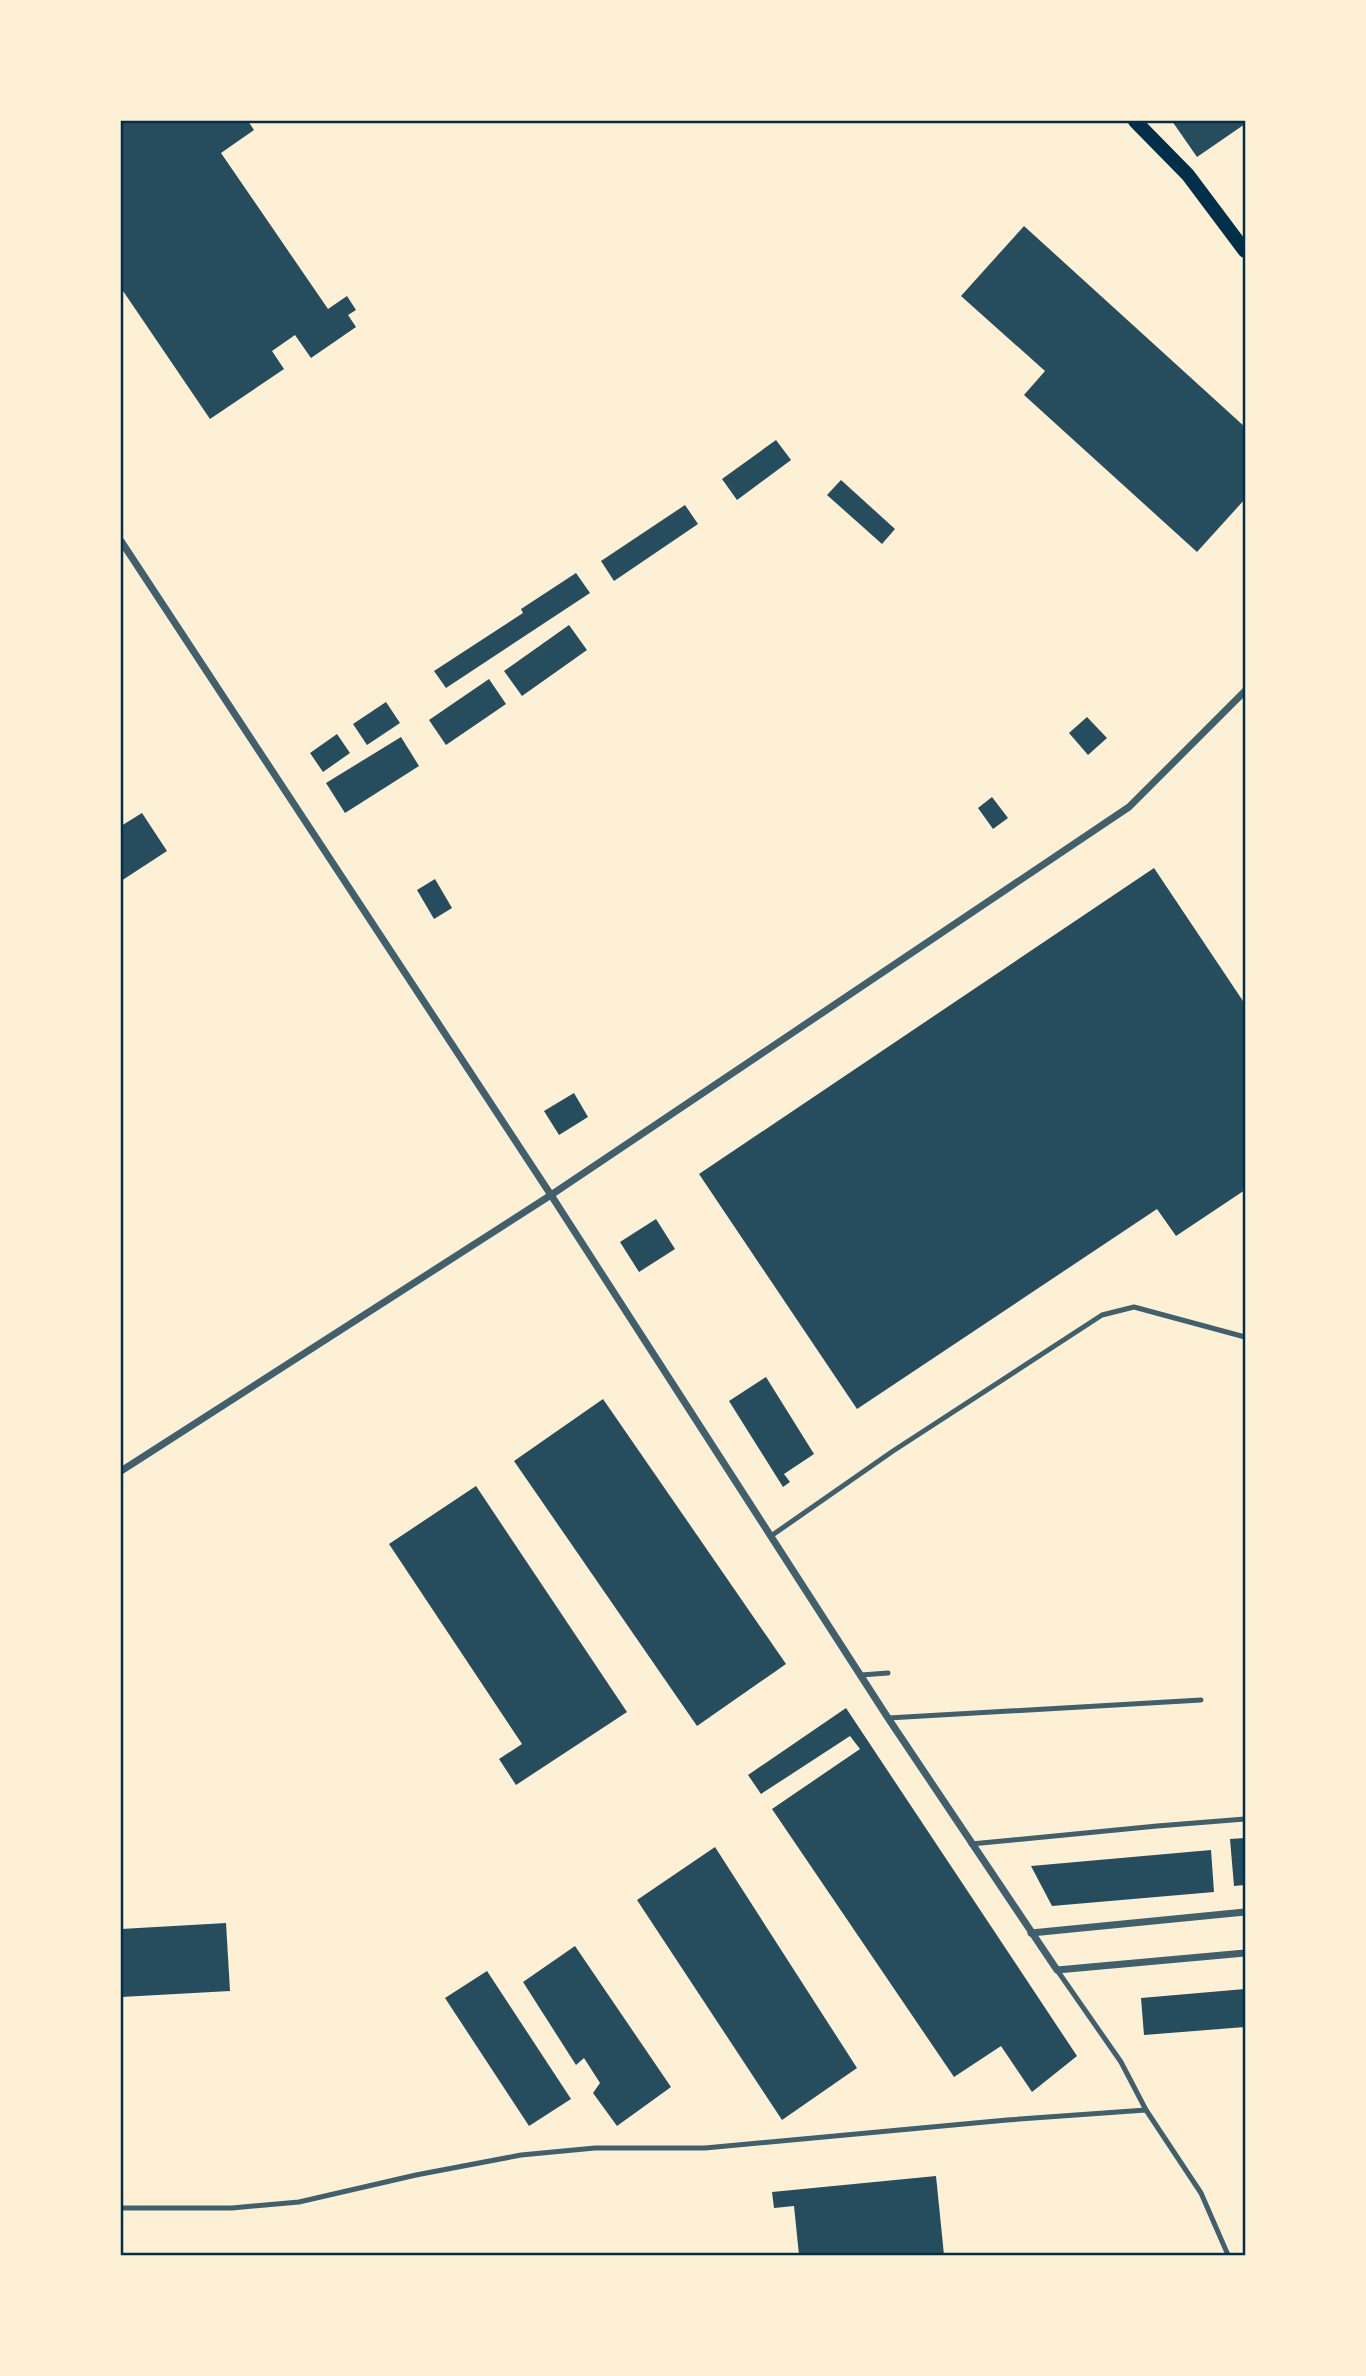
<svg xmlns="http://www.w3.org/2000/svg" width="1366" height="2376" font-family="Bitter,serif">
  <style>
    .building { fill: #264d5e }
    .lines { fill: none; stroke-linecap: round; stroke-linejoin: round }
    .service { stroke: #3f606c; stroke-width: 5 }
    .minor { stroke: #3f606c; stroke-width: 7 }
    .secondary { stroke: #003049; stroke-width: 14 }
    .neatline { fill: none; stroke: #003049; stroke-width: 2.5 }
  </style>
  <rect width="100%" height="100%" fill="#fdf0d5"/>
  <g class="building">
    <path d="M121,121h127l6,9 -33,23 107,156 19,-13 9,14 -8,5 8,12 -45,31 -16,-23 -23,16 12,18 -74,50 -89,-131z"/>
    <path d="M1172,121h73v3l-48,33z"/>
    <path d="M1024,226l221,201v72l-48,53 -173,-157 21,-24 -84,-75z"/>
    <path d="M776,440l15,20 -54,40 -15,-21z"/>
    <path d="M841,480l54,49 -13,15 -55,-49z"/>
    <path d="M685,505l13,19 -84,57 -13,-20z"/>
    <path d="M576,573l14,20 -144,95 -12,-17 89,-58 -2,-4z"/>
    <path d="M569,625l18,25 -65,46 -18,-25z"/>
    <path d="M489,679l17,25 -60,41 -17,-25z"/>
    <path d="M386,702l14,21 -33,22 -14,-21z"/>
    <path d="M1087,717l20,21 -19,17 -19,-22z"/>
    <path d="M337,734l13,19 -27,19 -13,-19z"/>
    <path d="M401,737l18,29 -74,47 -19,-30z"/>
    <path d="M992,797l16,21 -15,11 -15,-21z"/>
    <path d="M142,813l25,38 -46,30v-55z"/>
    <path d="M1154,868l91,136v186l-69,46 -19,-27 -300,200 -158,-235z"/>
    <path d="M435,879l17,29 -18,11 -17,-29z"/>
    <path d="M574,1093l14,24 -29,18 -15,-24z"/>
    <path d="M656,1219l19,30 -36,23 -19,-30z"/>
    <path d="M766,1377l48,77 -30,20 6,8 -7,5 -54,-86z"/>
    <path d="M603,1399l183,265 -89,62 -183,-265z"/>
    <path d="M476,1486l151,226 -111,73 -17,-26 23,-15 -133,-200z"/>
    <path d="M846,1708l231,348 -45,36 -31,-46 -47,31 -182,-268 88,-60 -10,-13 -89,58 -13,-19z"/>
    <path d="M1245,1838v47l-11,1 -4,-47z"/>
    <path d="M715,1847l142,221 -75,52 -145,-220z"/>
    <path d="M1211,1850l3,42 -162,14 -21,-40z"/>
    <path d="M226,1923l4,68 -109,6v-68z"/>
    <path d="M575,1946l96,141 -54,39 -24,-33 7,-10 -16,-25 -8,7 -53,-83z"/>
    <path d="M487,1971l84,128 -42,27 -84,-128z"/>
    <path d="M1245,1989v38l-101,8 -3,-37z"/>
    <path d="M936,2176l8,79h-145l-5,-49 -20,2 -2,-16z"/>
  </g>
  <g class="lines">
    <g class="service">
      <path d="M771,1536l122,-85 209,-136 32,-8 111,30"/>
      <path d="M861,1675l27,-2"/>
      <path d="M888,1718l313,-18"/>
      <path d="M971,1844l186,-18 88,-7"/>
      <path d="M1057,1970l64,92 25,48 55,83 27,62"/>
      <path d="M121,2208h111l67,-6 117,-27 105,-20 74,-7h110l302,-28 139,-10"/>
    </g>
    <g class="minor">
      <path d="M121,541l430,654 337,523 169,252 188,-17"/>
      <path d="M121,1471l430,-276 578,-388 116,-116"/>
      <path d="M1031,1933l214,-21"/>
    </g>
    <path class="secondary" d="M1135,121l53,54 57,76"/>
  </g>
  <rect width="1366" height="2376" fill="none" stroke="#fdf0d5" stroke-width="245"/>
  <rect x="122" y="122" width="1122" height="2132" class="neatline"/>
</svg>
